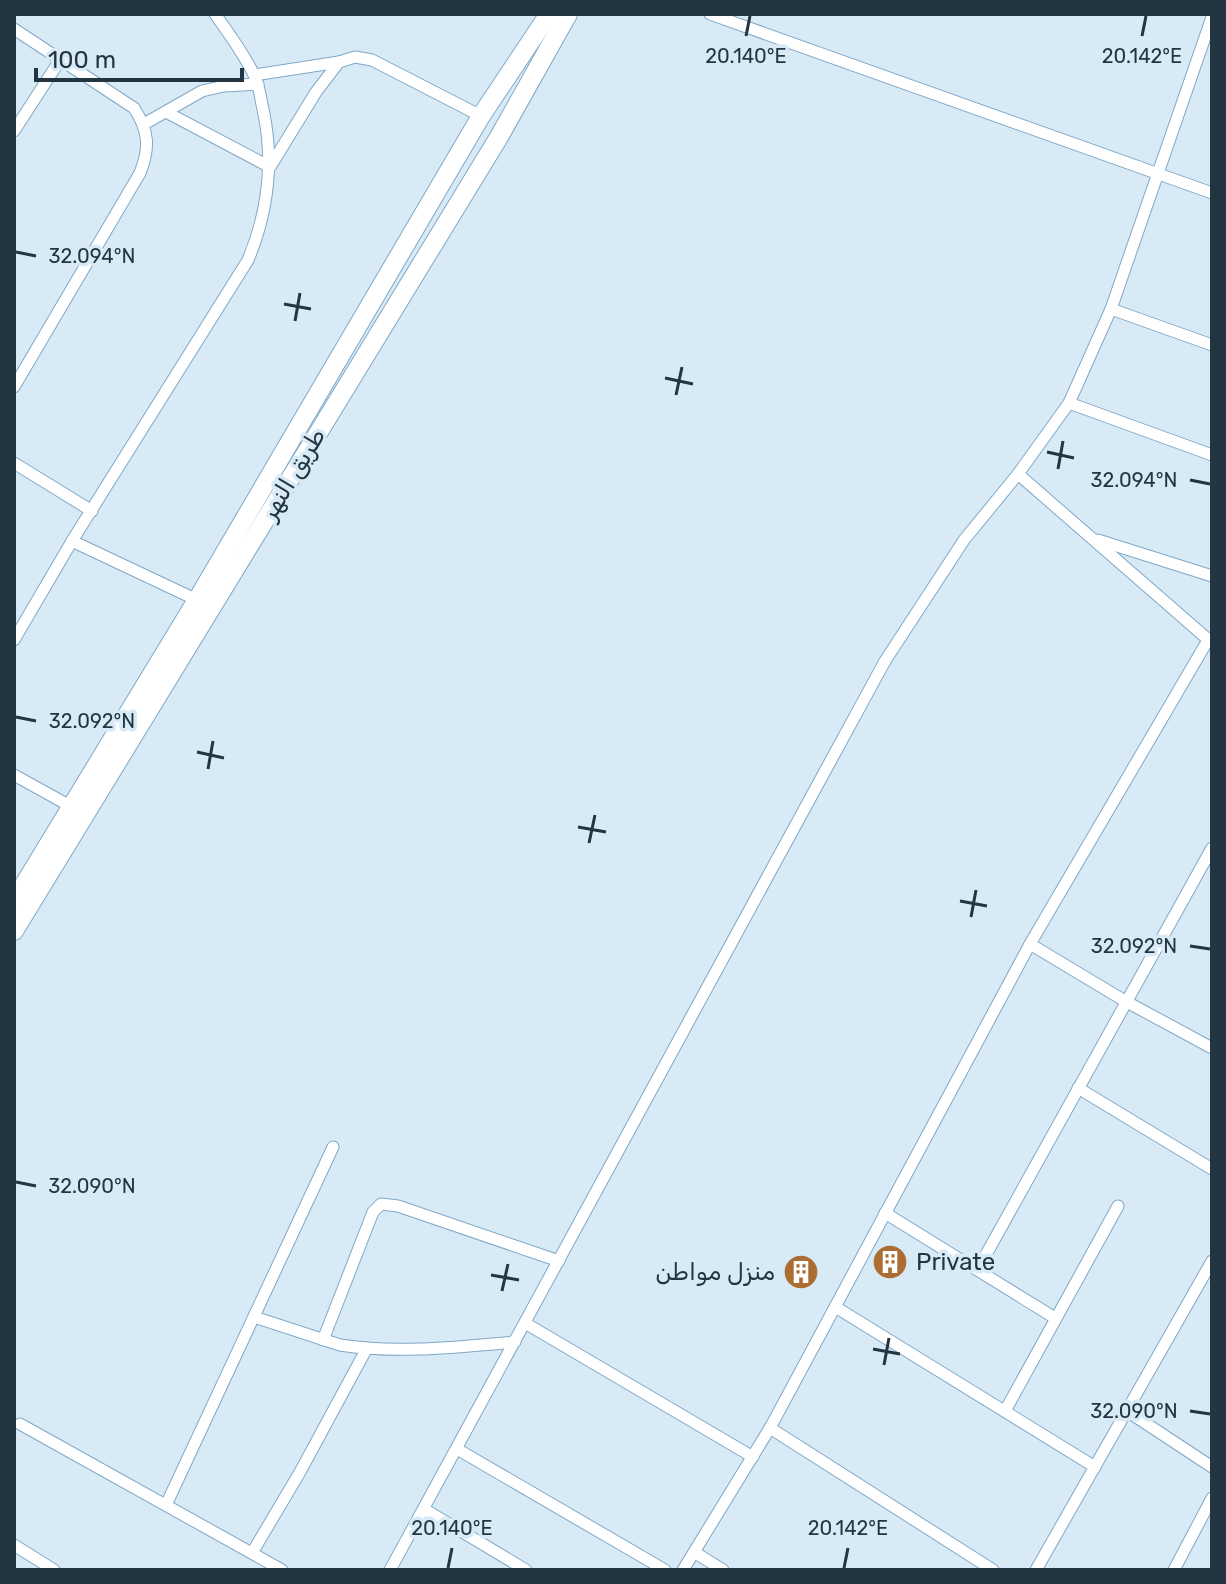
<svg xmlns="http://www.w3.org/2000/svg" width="1226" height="1584" font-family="Rubik,Cairo,sans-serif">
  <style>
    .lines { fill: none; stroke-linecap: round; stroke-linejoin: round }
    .street-casing { stroke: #7fa8c7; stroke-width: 13 }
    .primary-casing { stroke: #7fa8c7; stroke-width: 20 }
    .street { stroke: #fff; stroke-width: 11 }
    .primary { stroke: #fff; stroke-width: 18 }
    .ticks { fill: none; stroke: #243542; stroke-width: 3 }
    .labels { text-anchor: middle; stroke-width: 7; stroke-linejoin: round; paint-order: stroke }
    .street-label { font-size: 24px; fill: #243542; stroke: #d9eaf7 }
    .poi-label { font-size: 24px; fill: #243542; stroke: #d9eaf7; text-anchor: start }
    .ticks-label { font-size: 20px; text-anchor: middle; fill: #243542; stroke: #d9eaf7; stroke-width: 7; stroke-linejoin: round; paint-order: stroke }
  </style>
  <rect width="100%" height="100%" fill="#d9eaf7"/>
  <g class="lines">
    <defs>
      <g id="street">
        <path d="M710,14l502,179"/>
        <path d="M14,29l120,79c15,23 16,40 6,65l-126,214"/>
        <path d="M254,75l85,-13"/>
        <path d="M166,112l104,55 46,-75 23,-30 16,-5 17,3 109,56"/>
        <path d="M144,124l58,-33 22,-5 34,-2"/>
        <path d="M14,131l46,-71"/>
        <path d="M1111,309l101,36"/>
        <path d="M1069,403l143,52"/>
        <path d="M14,463l78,48"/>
        <path d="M1018,474l193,168"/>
        <path d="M1098,540l114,36"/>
        <path d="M72,541l125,59"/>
        <path d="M14,640l58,-99 176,-281c20,-48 26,-95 16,-146 -3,-12 -4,-26 -9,-37 -10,-22 -26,-43 -40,-63"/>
        <path d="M14,775l58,32"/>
        <path d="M1030,944l95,57 87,47"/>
        <path d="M1078,1088l134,81"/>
        <path d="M885,1213l170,105"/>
        <path d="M978,1269l234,-421"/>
        <path d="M837,1308l258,159"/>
        <path d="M254,1317l86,28c58,9 117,2 175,-3"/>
        <path d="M525,1323l228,134"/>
        <path d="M323,1340l50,-128 8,-8 17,2 161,55"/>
        <path d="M1005,1411l113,-205"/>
        <path d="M1127,1411l85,56"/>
        <path d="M20,1424l262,146"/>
        <path d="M770,1428l223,142"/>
        <path d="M457,1449l208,121"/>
        <path d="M166,1505l167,-358"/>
        <path d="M424,1509l102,61"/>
        <path d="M14,1545l40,25"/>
        <path d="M694,1552l29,18"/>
        <path d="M252,1553l48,-81 67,-124"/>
        <path d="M390,1570l495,-909 79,-121 54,-66 51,-71 42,-94 101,-292"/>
        <path d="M683,1570l87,-142 260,-484 178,-304"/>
        <path d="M1036,1570l176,-309"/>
        <path d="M1174,1570l38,-72"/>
      </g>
      <g id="primary">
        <path d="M14,901l183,-301 284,-484 68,-102"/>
        <path d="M14,931l485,-794 69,-123"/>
      </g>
    </defs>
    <use href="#street" class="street-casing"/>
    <use href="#primary" class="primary-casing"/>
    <use href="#street" class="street"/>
    <use href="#primary" class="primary"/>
  </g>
  <path class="ticks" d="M746,36l4,-20M1142,36l4,-20M16,252l20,4M284,304l27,5M295,321l5,-28M665,378l28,6M676,395l6,-28M1047,452l27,6M1058,469l5,-28M1190,480l20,4M16,717l20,4M197,752l27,6M208,769l5,-28M578,827l28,5M589,843l6,-28M960,901l27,5M971,917l5,-27M1190,946l20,3M16,1182l20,4M491,1275l28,5M502,1291l6,-27M873,1349l27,5M884,1365l5,-27M1190,1411l20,3M448,1568l4,-20M844,1568l4,-20"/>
  <defs>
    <symbol id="building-disc" viewBox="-11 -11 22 22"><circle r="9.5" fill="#ab6d32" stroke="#d9eaf7"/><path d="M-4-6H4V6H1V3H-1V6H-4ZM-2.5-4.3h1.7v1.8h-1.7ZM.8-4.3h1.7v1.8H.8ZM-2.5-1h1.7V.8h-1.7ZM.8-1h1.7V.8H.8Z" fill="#fff"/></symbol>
  </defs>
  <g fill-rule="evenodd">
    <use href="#building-disc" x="870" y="1242" width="40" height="40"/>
    <use href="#building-disc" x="781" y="1252" width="40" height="40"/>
  </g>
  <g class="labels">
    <g class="street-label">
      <text transform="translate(293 474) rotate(-59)" y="8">طريق النهر</text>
    </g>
    <g class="poi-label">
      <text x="916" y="1270">Private</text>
      <text x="775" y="1280" text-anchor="end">منزل مواطن</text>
    </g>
  </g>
  <g class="ticks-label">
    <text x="746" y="63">20.140°E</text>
    <text x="1142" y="63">20.142°E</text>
    <text x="92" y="263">32.094°N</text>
    <text x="1134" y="487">32.094°N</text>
    <text x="92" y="728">32.092°N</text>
    <text x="1134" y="953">32.092°N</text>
    <text x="92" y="1193">32.090°N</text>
    <text x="1134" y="1418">32.090°N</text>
    <text x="452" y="1535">20.140°E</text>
    <text x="848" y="1535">20.142°E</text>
  </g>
  <rect width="1226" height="1584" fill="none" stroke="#243542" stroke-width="32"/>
  <path d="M36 68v12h206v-12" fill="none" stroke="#243542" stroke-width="4"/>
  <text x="48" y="68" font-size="24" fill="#243542" stroke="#d9eaf7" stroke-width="6" paint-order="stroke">100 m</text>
</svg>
